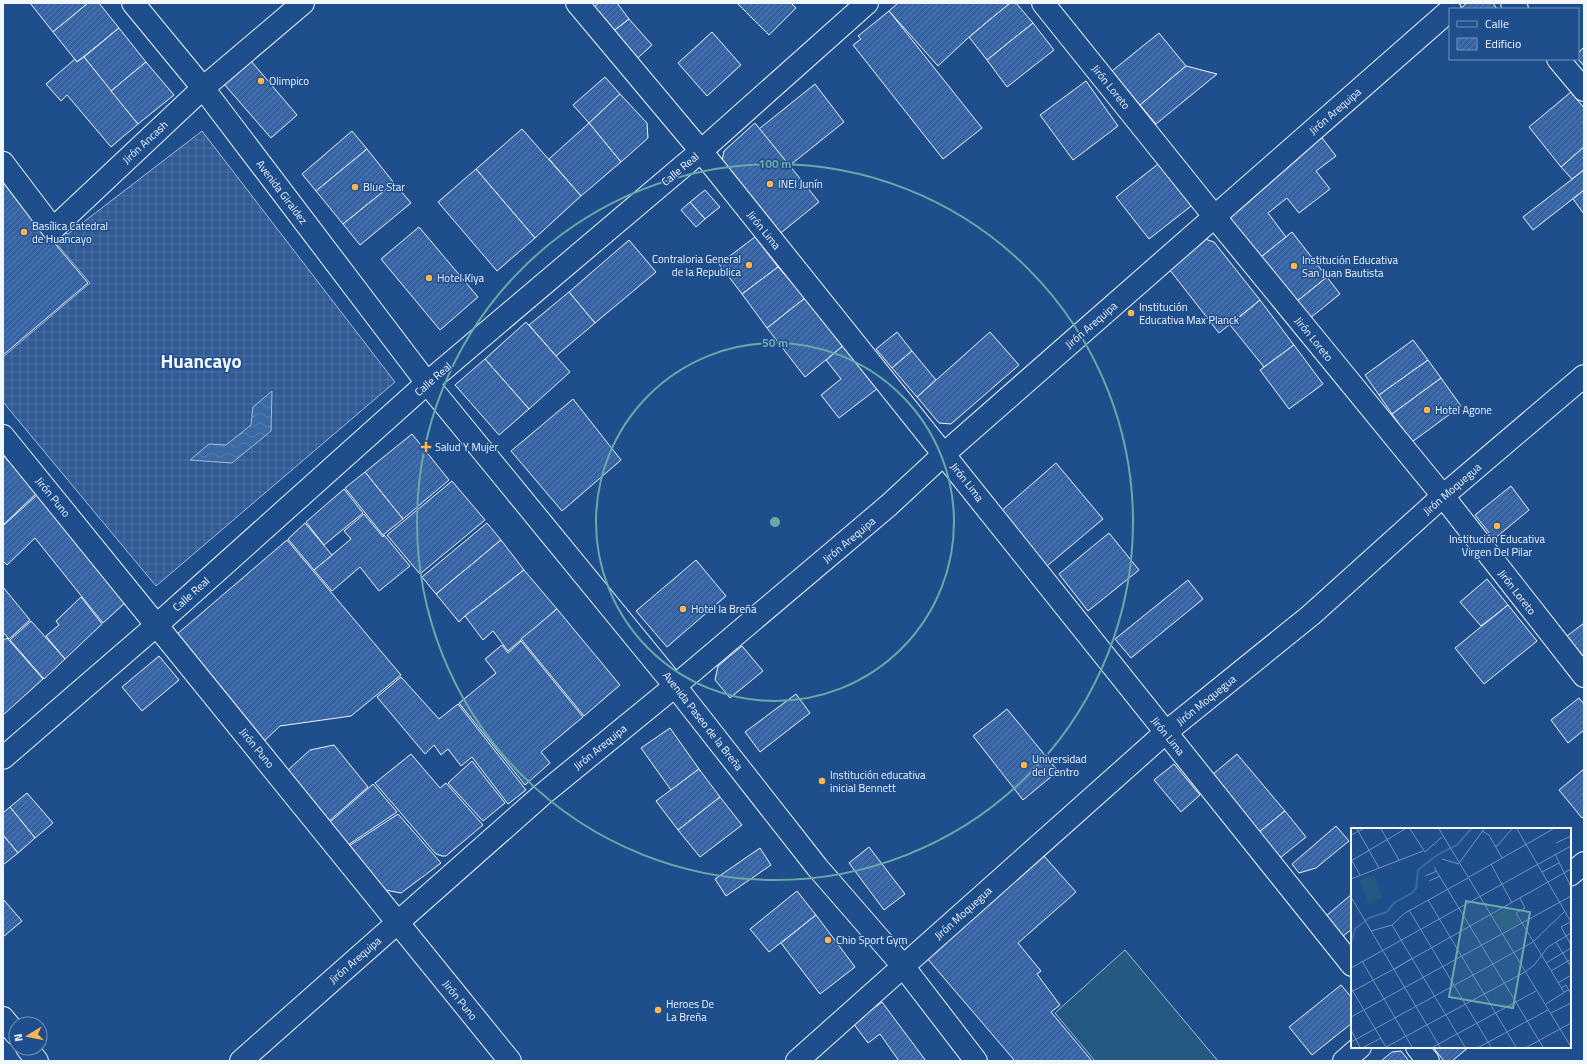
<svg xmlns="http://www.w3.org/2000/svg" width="1587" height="1064" font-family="'Titillium Web',sans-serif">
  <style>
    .garden { fill: #245a82; stroke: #a8bbd7 }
    .plaza { fill: url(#plaza-grid); stroke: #a8bbd7 }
    .water { fill: url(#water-waves); stroke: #a8bbd7 }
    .building { fill: url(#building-hatch); stroke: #f2f6ff }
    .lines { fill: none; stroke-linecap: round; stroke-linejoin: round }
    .minor-casing { stroke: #f2f6ff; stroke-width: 24 }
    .highway-casing { stroke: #f2f6ff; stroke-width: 24 }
    .minor { stroke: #1f4e8c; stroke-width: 22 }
    .highway { stroke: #1f4e8c; stroke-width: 22 }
    .ring { fill: none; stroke: #6aa9a8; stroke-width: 2 }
    .poi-dot { fill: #ffb74d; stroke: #1f4e8c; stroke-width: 1.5 }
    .labels { text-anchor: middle; stroke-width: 3; stroke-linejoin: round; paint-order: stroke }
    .poi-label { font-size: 11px; fill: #f2f6ff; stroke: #1f4e8c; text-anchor: start }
    .street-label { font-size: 11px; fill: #f2f6ff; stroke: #1f4e8c }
    .town-label { font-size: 19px; font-weight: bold; fill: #f2f6ff; stroke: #1f4e8c }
    .inset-river { fill: none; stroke: #3b69a3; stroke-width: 2 }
    .inset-road { fill: none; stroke: #7391ba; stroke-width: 1 }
    .view { fill: #6aa9a8; fill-opacity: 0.15; stroke: #6aa9a8; stroke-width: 2 }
    .inset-edge { fill: none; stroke: #f2f6ff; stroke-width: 2 }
    .centre { fill: #6aa9a8; stroke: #1f4e8c; stroke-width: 2 }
    .ring-label { font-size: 12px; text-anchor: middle; font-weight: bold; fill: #6aa9a8; stroke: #1f4e8c; stroke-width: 3; stroke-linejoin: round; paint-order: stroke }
  </style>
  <defs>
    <pattern id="plaza-grid" width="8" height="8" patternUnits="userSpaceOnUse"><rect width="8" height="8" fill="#305b95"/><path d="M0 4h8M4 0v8" fill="none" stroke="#4e73a5"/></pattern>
    <pattern id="water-waves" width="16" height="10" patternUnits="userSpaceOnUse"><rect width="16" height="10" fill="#3b69a3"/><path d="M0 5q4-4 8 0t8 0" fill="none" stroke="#587fb1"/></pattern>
    <pattern id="building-hatch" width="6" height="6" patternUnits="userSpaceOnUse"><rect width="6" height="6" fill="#3563a3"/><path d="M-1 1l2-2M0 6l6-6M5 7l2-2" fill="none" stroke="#537ab1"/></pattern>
  </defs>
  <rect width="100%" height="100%" fill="#1f4e8c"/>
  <path class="garden" d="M1125,950l93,111h-123l-40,-48z"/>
  <path class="plaza" d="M202,131l193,251 -239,204 -153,-184v-45l87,-74 -46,-54h9l15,5z"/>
  <path class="water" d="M272,391l-1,40 -39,32 -42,-3 19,-16 17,1 25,-20 2,-18z"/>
  <g class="building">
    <path d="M30,3h58l-35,29z"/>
    <path d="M88,3h11l20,25 -42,34 -24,-30z"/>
    <path d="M599,3h18l12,16 -22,17 -19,-24z"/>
    <path d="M737,3h54l5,5 -27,27z"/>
    <path d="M898,3h112l-41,34 -31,29 -49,-55z"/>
    <path d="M1010,3h6l17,20 -46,37 -18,-23z"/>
    <path d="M1467,3h26l4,6h-37z"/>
    <path d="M889,11l93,117 -39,31 -90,-114 8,-6 -3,-3z"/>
    <path d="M629,19l23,26 -22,20 -23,-29z"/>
    <path d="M1033,23l21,27 -47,37 -20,-27z"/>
    <path d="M119,28l27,34 -35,29 -27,-34z"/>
    <path d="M712,32l29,33 -34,31 -29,-33z"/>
    <path d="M1159,33l27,33 -46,39 -28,-34z"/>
    <path d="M1584,47v19l-6,-7v-6z"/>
    <path d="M84,57l54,67 -27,23 -44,-52 -6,6 -15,-17 29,-25 2,3z"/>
    <path d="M251,61l46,54 -26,23 -47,-54z"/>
    <path d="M146,62l28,33 -36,29 -27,-33z"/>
    <path d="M1186,66l31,8 -61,50 -16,-19z"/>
    <path d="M605,77l15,17 -31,29 -16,-18z"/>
    <path d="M1086,81l32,45 -45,34 -33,-45z"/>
    <path d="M815,84l29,38 -55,44 -30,-37z"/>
    <path d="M1571,92l13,16v39l-23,20 -32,-40z"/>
    <path d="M620,94l27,29 1,15 -27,24 -32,-39z"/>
    <path d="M589,123l32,39 -40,34 -32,-37z"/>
    <path d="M755,123l64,79 -42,34 -56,-70 3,-15z"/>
    <path d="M522,129l59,67 -46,42 -59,-69z"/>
    <path d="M352,131l15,18 -51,42 -14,-17z"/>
    <path d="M1319,134l17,22 -20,15 14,18 -31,24 -12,-15 -19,15 18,24 -26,21 -37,-48z"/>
    <path d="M1584,147v23l-12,9 -11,-12z"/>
    <path d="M367,149l27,34 -51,41 -27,-33z"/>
    <path d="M1162,161l33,42 -46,36 -33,-42z"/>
    <path d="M476,169l59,69 -38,33 -59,-69z"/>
    <path d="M1584,170v20l-51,40 -10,-13z"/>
    <path d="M3,182l85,101 -85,72z"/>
    <path d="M394,183l17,20 -51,42 -17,-21z"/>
    <path d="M705,190l15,17 -15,12 -15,-17z"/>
    <path d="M1584,190v24l-11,-15z"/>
    <path d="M690,202l15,17 -9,8 -15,-17z"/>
    <path d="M419,227l59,70 -38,33 -59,-71z"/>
    <path d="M1292,232l35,45 -31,25 -36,-44z"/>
    <path d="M755,237l23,30 -36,27 -23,-30z"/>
    <path d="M1205,239l9,3 46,58 -41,33 -53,-68z"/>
    <path d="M629,240l27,32 -61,51 -26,-31z"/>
    <path d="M778,267l27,31 -38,30 -25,-34z"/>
    <path d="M1327,277l13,17 -31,25 -13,-17z"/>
    <path d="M569,292l26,31 -39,33 -27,-31z"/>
    <path d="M805,298l39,47 -39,32 -38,-49z"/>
    <path d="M1260,300l34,45 -30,22 -34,-42z"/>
    <path d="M526,322l44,50 -41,37 -44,-50z"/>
    <path d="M897,332l15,19 -20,17 -16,-19z"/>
    <path d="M990,332l29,33 -68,59 -12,-1 -22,-26z"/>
    <path d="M1413,340l15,20 -49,35 -14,-20z"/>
    <path d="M844,345l34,43 -39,30 -18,-23 20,-16 -15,-19z"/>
    <path d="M1294,345l29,39 -34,25 -29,-39z"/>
    <path d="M912,351l24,29 -19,17 -25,-29z"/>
    <path d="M485,359l44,50 -30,26 -44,-50z"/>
    <path d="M1428,360l13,18 -49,36 -13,-19z"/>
    <path d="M1441,378l20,28 -49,36 -20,-28z"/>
    <path d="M573,399l48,61 -59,51 -51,-60z"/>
    <path d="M412,434l37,46 -46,39 -38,-47z"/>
    <path d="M3,455l34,38 -34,32z"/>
    <path d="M1056,463l47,56 -56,47 -46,-55z"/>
    <path d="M365,472l38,47 -20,16 -38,-47z"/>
    <path d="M452,481l33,39 -65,54 -33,-39z"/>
    <path d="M1511,486l18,24 -35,29 -19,-24z"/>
    <path d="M344,489l19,24 -39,32 -18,-23z"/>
    <path d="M38,494l87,109 -22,20 -68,-85 -28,27 -4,-4v-35z"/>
    <path d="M364,514l19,23 1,-2 26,31 -31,25 -19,-24 -28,24 -18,-21 37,-31 -7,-8z"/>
    <path d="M305,523l27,32 -18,15 -26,-31z"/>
    <path d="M487,523l14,17 -65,54 -14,-17z"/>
    <path d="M1109,533l30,37 -51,41 -29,-37z"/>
    <path d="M287,540l114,135 -50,41 -71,10 -17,16 -87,-107z"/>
    <path d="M501,540l23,30 -59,46 -6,6 -23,-28z"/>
    <path d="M696,560l30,36 -59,51 -31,-36z"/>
    <path d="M524,570l33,39 -49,42 -15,-20 -10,9 -18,-24z"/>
    <path d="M1487,579l21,26 -27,21 -21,-24z"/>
    <path d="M1188,580l15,19 -72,59 -16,-19z"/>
    <path d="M3,587l27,33 -21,19 -6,-7z"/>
    <path d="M81,597l21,27 -37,35 -19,-23 13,-11 -3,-4z"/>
    <path d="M1508,605l29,36 -53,43 -29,-36z"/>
    <path d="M557,609l63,76 -36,31 -63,-77z"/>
    <path d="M31,621l34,38 -21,20 -34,-39z"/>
    <path d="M1584,623v35l-17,-22z"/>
    <path d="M7,638l36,41 -40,36v-74z"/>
    <path d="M521,641l62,76 -42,35 9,11 -25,22 -66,-82 37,-30 -11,-14 17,-14 6,8z"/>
    <path d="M742,646l21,25 -33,27 -15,-18 3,-14z"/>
    <path d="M159,656l20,24 -37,31 -20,-24z"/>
    <path d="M401,677l38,42 19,-15 68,86 -18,14 -36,-47 -11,9 -13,-17 -7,6 -7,-10 -9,9 -48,-57z"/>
    <path d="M796,694l14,19 -50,39 -15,-20z"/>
    <path d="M1579,698l5,6v26l-16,13 -17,-23z"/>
    <path d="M1007,709l51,62 -35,29 -50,-64z"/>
    <path d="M670,728l29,41 -28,21 -30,-42z"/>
    <path d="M334,745l34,42 -40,35 -41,-51 23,-21z"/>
    <path d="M411,754l29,34 6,-5 37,42 -37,31h-4l-6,-2 -61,-71z"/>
    <path d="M1237,754l48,57 -26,21 -47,-57z"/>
    <path d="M472,761l33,42 -22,18 -35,-38z"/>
    <path d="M1174,764l26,31 -19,17 -27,-32z"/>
    <path d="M699,769l21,28 -42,33 -22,-29z"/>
    <path d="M1584,769v47l-2,2 -23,-28z"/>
    <path d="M373,784l24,28 -49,33 -19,-22z"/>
    <path d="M27,793l26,30 -18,15 -25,-31z"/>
    <path d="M720,797l22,28 -42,32 -22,-27z"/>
    <path d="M10,807l25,31 -17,15 -15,-18v-22z"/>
    <path d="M1285,811l21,26 -26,21 -21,-26z"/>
    <path d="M398,814l43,49 -40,30 -16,-3 -36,-44z"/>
    <path d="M1336,826l13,15 -33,27 -17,5 -7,-9z"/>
    <path d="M3,835l15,18 -15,12z"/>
    <path d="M869,847l36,47 -21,16 -35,-47z"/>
    <path d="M760,848l11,17 -45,31 -11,-17z"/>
    <path d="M1044,856l32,36 -58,51 23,28 -4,3 23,31 -9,7 41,49h-77l-89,-104z"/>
    <path d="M797,891l19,24 -47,37 -19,-23z"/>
    <path d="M1352,894v35l-9,7 -17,-20z"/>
    <path d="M3,899l19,22 -19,16z"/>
    <path d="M816,915l39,52 -35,27 -39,-51z"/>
    <path d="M1341,985l11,13v25l-40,32 -23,-28z"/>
    <path d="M882,1002l44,59h-27l-19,-27 -12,9 -15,-20z"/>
    <path d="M1433,1047h36l-17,14h-8z"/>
    <path d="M1401,1051l8,10h-28l11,-9z"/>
  </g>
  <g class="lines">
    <defs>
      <g id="minor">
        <path d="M133,3l70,85 224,295 248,303 142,181 86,99 73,95"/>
        <path d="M577,3l124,148 651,814"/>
        <path d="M1043,3l171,213 229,280 141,180"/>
        <path d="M1512,3l5,6"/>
        <path d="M1558,59l26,31"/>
        <path d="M3,163l50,66 150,-141 100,-85"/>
        <path d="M3,436c170,207 337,417 507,625"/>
        <path d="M1570,875l14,-12"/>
        <path d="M3,1018l13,16"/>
        <path d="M1417,1047l11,14"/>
        <path d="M27,1048l10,13"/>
        <path d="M241,1061l302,-267 132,-108 214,-181 55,-51 506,-444"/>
        <path d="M797,1061l368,-328 146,-118 132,-119 141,-120"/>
        <path d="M1344,1061l16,-14"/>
      </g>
      <path id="highway" d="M3,758l155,-134 269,-241 274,-232 166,-148"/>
    </defs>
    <use href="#minor" class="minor-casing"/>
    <use href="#highway" class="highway-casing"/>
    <use href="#minor" class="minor"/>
    <use href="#highway" class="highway"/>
  </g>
  <g class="ring">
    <circle cx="775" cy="522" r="179"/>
    <circle cx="775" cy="522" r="358"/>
  </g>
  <g class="poi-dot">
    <circle cx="261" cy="81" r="4"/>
    <circle cx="770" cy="184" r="4"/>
    <circle cx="355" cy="187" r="4"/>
    <circle cx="24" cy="232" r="4"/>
    <circle cx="749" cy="265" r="4"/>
    <circle cx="1294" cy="266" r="4"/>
    <circle cx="429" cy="278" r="4"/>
    <circle cx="1131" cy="313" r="4"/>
    <circle cx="1427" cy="410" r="4"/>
    <path d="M424 441h4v4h4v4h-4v4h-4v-4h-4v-4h4z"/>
    <circle cx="1497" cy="526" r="4"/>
    <circle cx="683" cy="609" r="4"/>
    <circle cx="1024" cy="765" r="4"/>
    <circle cx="822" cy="781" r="4"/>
    <circle cx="828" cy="940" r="4"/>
    <circle cx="658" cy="1010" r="4"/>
  </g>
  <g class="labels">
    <g class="poi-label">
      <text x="269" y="85">Olimpico</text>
      <text x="778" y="188">INEI Junín</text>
      <text x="363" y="191">Blue Star</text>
      <text x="32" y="230">Basílica Catedral<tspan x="32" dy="13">de Huancayo</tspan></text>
      <text x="741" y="263" text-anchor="end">Contraloria General<tspan x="741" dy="13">de la Republica</tspan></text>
      <text x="1302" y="264">Institución Educativa<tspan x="1302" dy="13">San Juan Bautista</tspan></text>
      <text x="437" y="282">Hotel Kiya</text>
      <text x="1139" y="311">Institución<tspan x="1139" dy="13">Educativa Max Planck</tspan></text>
      <text x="1435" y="414">Hotel Agone</text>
      <text x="435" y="451">Salud Y Mujer</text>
      <text x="1497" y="543" text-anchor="middle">Institución Educativa<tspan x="1497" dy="13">Virgen Del Pilar</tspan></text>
      <text x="691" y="613">Hotel la Breña</text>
      <text x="1032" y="763">Universidad<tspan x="1032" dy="13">del Centro</tspan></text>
      <text x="830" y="779">Institución educativa<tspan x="830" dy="13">inicial Bennett</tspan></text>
      <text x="836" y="944">Chio Sport Gym</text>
      <text x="666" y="1008">Heroes De<tspan x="666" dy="13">La Breña</tspan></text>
    </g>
    <g class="street-label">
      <text transform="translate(1111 87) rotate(51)" y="4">Jirón Loreto</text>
      <text transform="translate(1335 111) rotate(-41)" y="4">Jirón Arequipa</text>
      <text transform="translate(145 142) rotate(-43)" y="4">Jirón Ancash</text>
      <text transform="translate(680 169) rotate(-40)" y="4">Calle Real</text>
      <text transform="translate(282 192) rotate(53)" y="4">Avenida Giraldez</text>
      <text transform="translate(764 230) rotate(51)" y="4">Jirón Lima</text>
      <text transform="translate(1091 325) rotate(-41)" y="4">Jirón Arequipa</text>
      <text transform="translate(1314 339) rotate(51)" y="4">Jirón Loreto</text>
      <text transform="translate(433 379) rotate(-41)" y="4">Calle Real</text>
      <text transform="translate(967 482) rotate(52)" y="4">Jirón Lima</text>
      <text transform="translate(1452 489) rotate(-41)" y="4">Jirón Moquegua</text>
      <text transform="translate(53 497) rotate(51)" y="4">Jirón Puno</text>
      <text transform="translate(849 540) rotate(-40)" y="4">Jirón Arequipa</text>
      <text transform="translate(1517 592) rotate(52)" y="4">Jirón Loreto</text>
      <text transform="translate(191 594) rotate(-42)" y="4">Calle Real</text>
      <text transform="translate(1206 700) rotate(-39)" y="4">Jirón Moquegua</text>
      <text transform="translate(703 721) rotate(52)" y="4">Avenida Paseo de la Breña</text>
      <text transform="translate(1168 736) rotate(51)" y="4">Jirón Lima</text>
      <text transform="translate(600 747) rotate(-39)" y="4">Jirón Arequipa</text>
      <text transform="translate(257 748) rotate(51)" y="4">Jirón Puno</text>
      <text transform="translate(963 913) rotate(-42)" y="4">Jirón Moquegua</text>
      <text transform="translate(355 960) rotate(-41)" y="4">Jirón Arequipa</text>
      <text transform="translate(460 1000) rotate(51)" y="4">Jirón Puno</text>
    </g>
    <g class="town-label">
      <text x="201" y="368">Huancayo</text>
    </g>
  </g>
  <g transform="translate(1351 828)">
    <rect width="220" height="220" fill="#1f4e8c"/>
    <path d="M157,79l4,8 4,-2 4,10 -17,9 -10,-16z" fill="#245a82"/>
    <path d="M23,47l9,23 -14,5 -9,-23z" fill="#245a82"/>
    <path class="inset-river" d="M0,115l4,-14 14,-11 18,-6 7,-9 18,-10 4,-5 2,-18 19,-15 20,-10 14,-16"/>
    <path class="inset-road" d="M6,1l22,39M30,1l18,31M59,1l15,23 17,-15M88,1l132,218M166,1l54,93M131,3l7,4 13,23M0,7l12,-6M205,15l15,-7M145,19l16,-18M204,26l16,33M0,31l9,16M91,31l17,5M0,33l54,-32M109,34l24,-33M140,36l21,39M83,39l109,180M191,44l17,-9M74,48l12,-5M118,49l84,-48M0,51l72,-28M78,53l11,-5M0,69l89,150M169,70l5,10 -9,5 48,79M77,72l88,147M58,82l82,137M219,94l-9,5 10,18M41,97l73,122M20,103l21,-6 13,-12 63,-35M205,114l15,25M11,133l50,86M195,135l25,-15M0,140l220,-122M43,141l177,-100M44,141l16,-10M200,143l20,-12M207,155l13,-8M0,160l35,59M210,160l5,-3 5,9M0,164l43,-23M195,176l22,-14M200,185l20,-10M0,189l220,-121M0,202l9,17M0,214l182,-100 32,-31M13,219l17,-9M35,219l139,-75 9,-7 14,-18 23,-14M82,219l103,-56M128,219l69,-37M176,219l44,-24"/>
    <path class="view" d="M115,73l64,11 -17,96 -64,-11z"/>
    <rect width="220" height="220" class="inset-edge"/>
  </g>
  <circle cx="775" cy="522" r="6" class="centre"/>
  <g class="ring-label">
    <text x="775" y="168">100 m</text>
    <text x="775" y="347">50 m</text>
  </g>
  <rect width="1587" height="1064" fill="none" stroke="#f2f6ff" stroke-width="8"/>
  <rect x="1449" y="8" width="130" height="52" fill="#1f4e8c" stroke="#7391ba"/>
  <rect x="1457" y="21" width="20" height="6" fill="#1f4e8c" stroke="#7391ba"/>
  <text x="1485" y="28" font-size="12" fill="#f2f6ff">Calle</text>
  <rect x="1457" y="38" width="20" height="12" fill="url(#building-hatch)" stroke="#7391ba"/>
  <text x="1485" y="48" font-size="12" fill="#f2f6ff">Edificio</text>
  <g transform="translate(28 1036) rotate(260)"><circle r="19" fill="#1f4e8c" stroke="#7391ba"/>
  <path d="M0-3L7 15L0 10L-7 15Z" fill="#ffb74d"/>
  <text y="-6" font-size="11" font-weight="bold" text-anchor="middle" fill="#f2f6ff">N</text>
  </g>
</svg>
